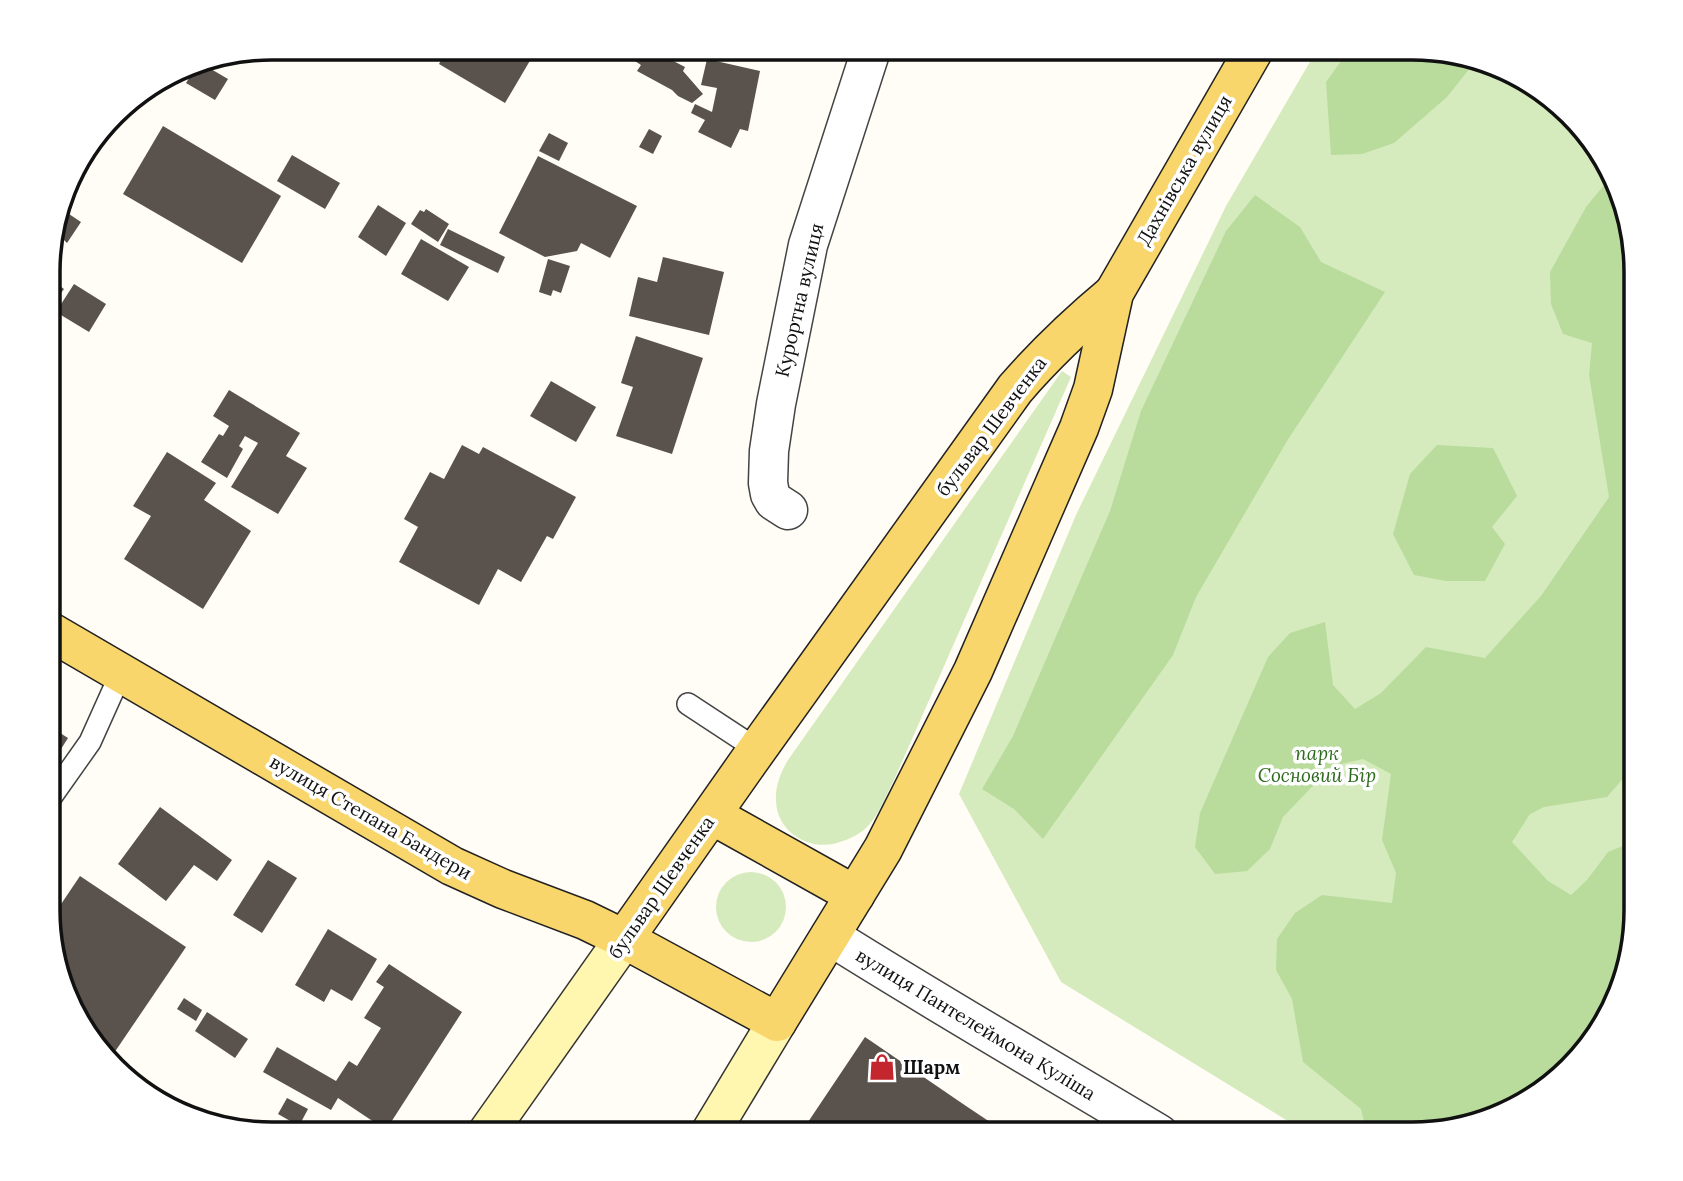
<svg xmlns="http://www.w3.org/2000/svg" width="1683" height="1181" font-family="Lora,serif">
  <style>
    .green { fill: #d5ebbd }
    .forest { fill: #b9dc9c }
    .building { fill: #5a524d }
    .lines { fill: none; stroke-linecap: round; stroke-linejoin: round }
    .lane-casing { stroke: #444; stroke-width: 24 }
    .street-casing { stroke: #444; stroke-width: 41 }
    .secondary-casing { stroke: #333; stroke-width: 41 }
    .primary-casing { stroke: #222; stroke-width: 41 }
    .lane { stroke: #fff; stroke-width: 21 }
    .street { stroke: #fff; stroke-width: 38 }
    .secondary { stroke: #fff6b0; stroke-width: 38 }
    .primary { stroke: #f9d66b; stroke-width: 38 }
    .labels { text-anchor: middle; stroke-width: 7; stroke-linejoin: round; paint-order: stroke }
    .street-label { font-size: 19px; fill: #111; stroke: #fff }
    .park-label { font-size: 19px; font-style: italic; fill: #2f6b1f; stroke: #fff }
    .poi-label { font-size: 19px; font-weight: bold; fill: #111; stroke: #fff; text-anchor: start }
    .rim { fill: none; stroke: #111; stroke-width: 3.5 }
  </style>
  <rect width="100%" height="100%" fill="#fffdf5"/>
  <g class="green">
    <path d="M1318,48h107l59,11 64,34 64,79 23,86v665l-11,59 -34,64 -79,64 -99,24h-103l-248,-152 -102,-188 117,-279 150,-309z"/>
    <path d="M1062,371l9,6 -177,403c-8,15 -15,35 -27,47 -9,9 -22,14 -34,17 -27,5 -56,-13 -57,-43 -1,-15 5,-29 12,-41z"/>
    <circle cx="751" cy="907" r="35"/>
  </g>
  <g class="forest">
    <path d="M1370,48h55l53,10 -31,39 -53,46 -32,11 -31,1 -5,-73 18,-25z"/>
    <path d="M1613,174l22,84v510l-7,5 -21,24 -63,10 -14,7 -18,28 36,39 23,14 16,-15 21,-28 27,-11v82l-11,59 -34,64 -79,64 -99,24h-45l-6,-25 -58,-47 -11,-63 -16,-29 1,-31 18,-26 27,-18 70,8 4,-30 -14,-33 9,-66 -28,-15 -31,7 -49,51 -13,32 -23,22 -32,3 -20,-27 5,-34 68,-156 22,-24 35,-11 8,63 22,24 26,-16 45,-46 59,11 56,-62 68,-99 -20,-122 3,-32 -29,-9 -12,-30 -1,-32 36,-65z"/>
    <path d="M1255,195l45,32 21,35 64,30 -98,149 -91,156 -23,58 -130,184 -29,-30 -32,-20 31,-53 97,-225 31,-100 85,-180z"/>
    <path d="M1437,445l56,3 24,48 -25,31 13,17 -20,37h-39l-32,-6 -21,-41 17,-60z"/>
  </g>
  <g class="building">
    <path d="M436,47h102l-33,56 -66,-39 6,-11z"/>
    <path d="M631,47h20l-1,2 35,18 -2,4 20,23 -11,9 -14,-7 -6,-6 -35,-19 4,-6 -14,-9z"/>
    <path d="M707,59l53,12 -12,60 -8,-2 -9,19 -33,-16 7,-12 -14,-7 4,-9 17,8 5,-24 -16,-3z"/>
    <path d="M199,62l29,17 -13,21 -29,-17z"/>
    <path d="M165,77l-12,21 -11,-6z"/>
    <path d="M163,126l118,70 -39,67 -119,-69z"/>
    <path d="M649,129l13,7 -9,18 -14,-7z"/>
    <path d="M549,133l19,10 -9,18 -20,-10z"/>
    <path d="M292,155l48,28 -15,26 -48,-28z"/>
    <path d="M538,156l99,50 -27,52 -29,-15 -4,8 -32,6 -46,-24z"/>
    <path d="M378,205l28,18 -20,33 -28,-19z"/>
    <path d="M60,208l21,14 -14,21 -3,-3 -3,3 -10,-7z"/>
    <path d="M426,209l23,15 -11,18 -27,-18 9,-14 4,2z"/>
    <path d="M448,229l57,28 -7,16 -58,-28z"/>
    <path d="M421,239l48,28 -21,34 -47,-27z"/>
    <path d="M663,257l61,15 -15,63 -80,-19 9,-39 19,5z"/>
    <path d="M548,259l22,7 -9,27 -8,-3 -2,6 -12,-4z"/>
    <path d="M49,278l15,11 -15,20z"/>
    <path d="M74,284l32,20 -17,28 -33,-20z"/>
    <path d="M636,336l67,22 -31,96 -56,-18 17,-49 -12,-4z"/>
    <path d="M551,381l45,26 -20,35 -46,-26z"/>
    <path d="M229,390l71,43 -14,23 21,12 -29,46 -47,-27 27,-44 -13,-7 -6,10 4,3 -16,29 -26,-16 18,-28 4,2 6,-10 -16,-10z"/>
    <path d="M462,445l17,9 4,-7 93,50 -23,42 -6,-3 -26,46 -23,-13 -19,36 -80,-43 19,-35 -14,-8 26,-47 14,7z"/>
    <path d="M167,452l49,31 -12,17 47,31 -48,78 -79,-50 27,-43 -18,-10z"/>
    <path d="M49,726l19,12 -19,30z"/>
    <path d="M160,807l72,53 -15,21 -23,-16 -28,36 -48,-37z"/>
    <path d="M268,860l29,18 -35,55 -29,-18z"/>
    <path d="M80,876l106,71 -76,112 -32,-37 -29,-84v-16z"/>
    <path d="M328,929l49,30 -25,42 -21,-12 -7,13 -29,-17z"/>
    <path d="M389,964l73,48 -76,118 -48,-32 -7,12 -68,-38 14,-25 59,34 13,-20 8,5 24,-38 -17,-10 20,-31 -8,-5z"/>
    <path d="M184,998l18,12 -6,11 -19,-12z"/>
    <path d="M207,1012l41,27 -13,19 -40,-27z"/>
    <path d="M865,1037l101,69 42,28h-208z"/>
    <path d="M287,1098l21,11 -9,17 -21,-12z"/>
  </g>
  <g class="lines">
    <defs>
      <g id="lane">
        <path d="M688,704l70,46"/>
        <path d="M49,800l41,-58 31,-69"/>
      </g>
      <g id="street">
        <path d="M788,510l-14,-9 -4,-7 -2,-11 1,-32 7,-47 32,-159 64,-198"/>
        <path d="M830,936c108,68 219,132 329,198"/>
      </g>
      <g id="secondary">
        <path d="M487,1133l137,-194"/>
        <path d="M710,1133l67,-111"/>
      </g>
      <g id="primary">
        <path d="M49,631l403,235 51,23 82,31 39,19 153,83 106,-173 90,-178 106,-243 14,-39 21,-96 141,-245"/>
        <path d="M712,815l143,80"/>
        <path d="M624,939l125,-178 266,-372c31,-36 63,-66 99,-96"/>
      </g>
    </defs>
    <use href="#lane" class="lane-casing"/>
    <use href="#street" class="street-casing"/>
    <use href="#secondary" class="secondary-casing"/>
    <use href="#primary" class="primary-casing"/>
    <use href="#lane" class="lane"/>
    <use href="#street" class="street"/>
    <use href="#secondary" class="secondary"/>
    <use href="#primary" class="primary"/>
  </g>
  <defs>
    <symbol id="shop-bare" viewBox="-9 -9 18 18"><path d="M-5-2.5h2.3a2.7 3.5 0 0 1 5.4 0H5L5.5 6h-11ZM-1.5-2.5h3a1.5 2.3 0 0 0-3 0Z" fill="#c4262e" stroke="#fff" stroke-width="2.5" paint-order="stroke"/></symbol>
  </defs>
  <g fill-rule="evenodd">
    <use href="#shop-bare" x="863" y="1048" width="38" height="38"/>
  </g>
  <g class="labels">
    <g class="street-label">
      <text transform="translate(1184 170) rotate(-60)" y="7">Дахнівська вулиця</text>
      <text transform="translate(799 300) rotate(-77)" y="7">Курортна вулиця</text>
      <text transform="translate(991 426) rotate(-53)" y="7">бульвар Шевченка</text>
      <text transform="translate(371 817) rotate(30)" y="7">вулиця Степана Бандери</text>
      <text transform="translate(661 887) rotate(-55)" y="7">бульвар Шевченка</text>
      <text transform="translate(976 1024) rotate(31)" y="7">вулиця Пантелеймона Куліша</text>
    </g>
    <g class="park-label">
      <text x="1317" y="760">парк<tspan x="1317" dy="22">Сосновий Бір</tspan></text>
    </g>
    <g class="poi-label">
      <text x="903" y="1074">Шарм</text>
    </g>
  </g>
  <path d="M0 0H1683V1181H0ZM272 60H1412A212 212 0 0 1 1624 272V910A212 212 0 0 1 1412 1122H272A212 212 0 0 1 60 910V272A212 212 0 0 1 272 60Z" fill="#fff" fill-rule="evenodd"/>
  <path class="rim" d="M272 60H1412A212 212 0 0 1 1624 272V910A212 212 0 0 1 1412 1122H272A212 212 0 0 1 60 910V272A212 212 0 0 1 272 60Z"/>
</svg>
